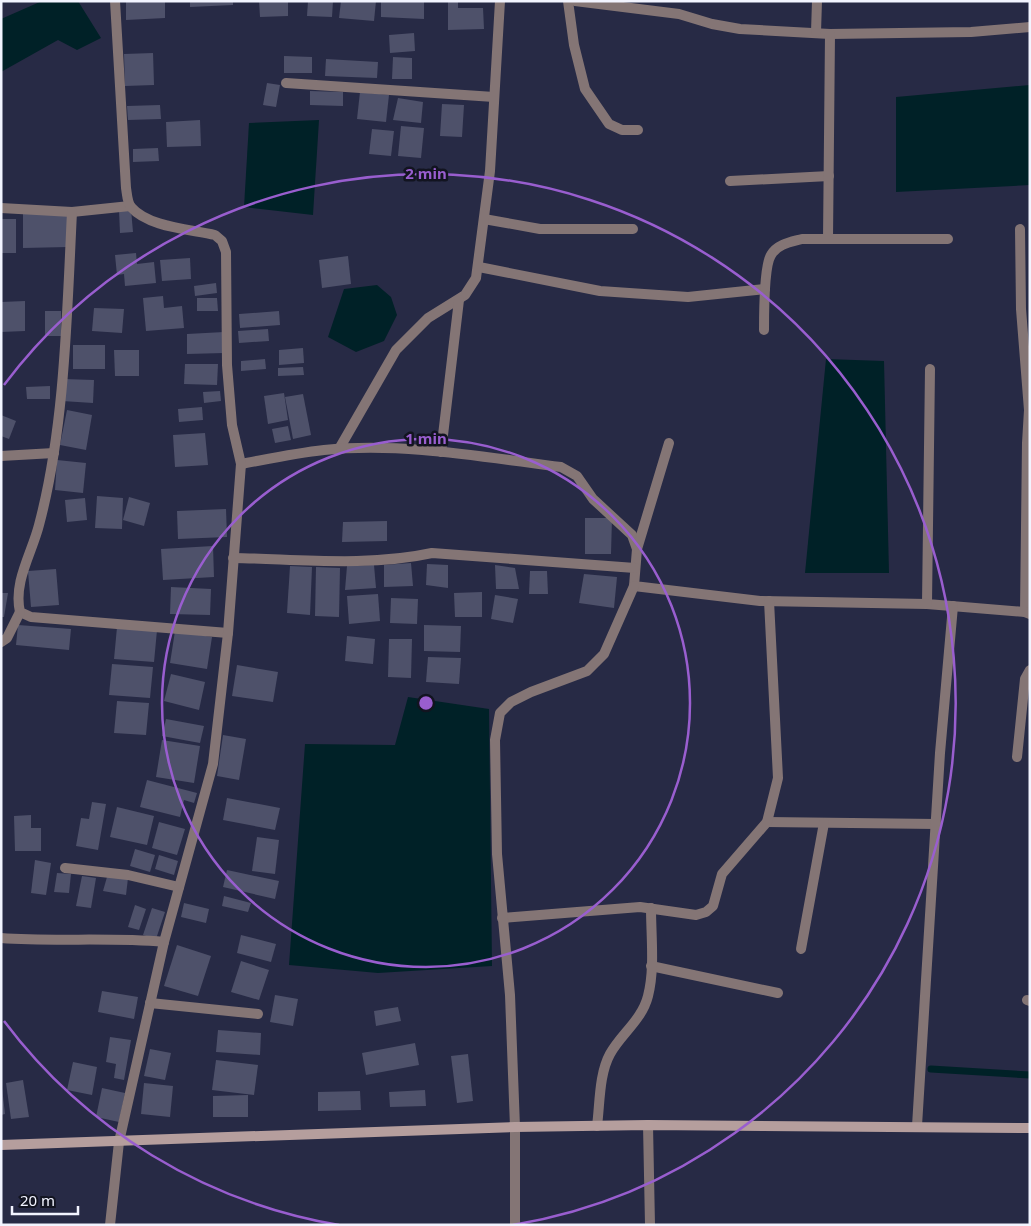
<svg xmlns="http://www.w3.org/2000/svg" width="1031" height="1226" font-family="'Noto Sans',sans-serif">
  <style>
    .water { fill: #002127 }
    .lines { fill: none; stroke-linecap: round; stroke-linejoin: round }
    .stream { stroke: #002127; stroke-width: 7 }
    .building { fill: #4e516a }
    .street { stroke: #847575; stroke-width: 10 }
    .secondary { stroke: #b59e9d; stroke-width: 10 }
    .ring { fill: none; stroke: #995ecf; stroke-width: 2.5 }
    .centre { fill: #995ecf; stroke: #121420; stroke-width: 2.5 }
    .ring-label { font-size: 15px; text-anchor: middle; font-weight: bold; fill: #995ecf; stroke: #121420; stroke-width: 5; stroke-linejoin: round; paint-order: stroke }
  </style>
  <rect width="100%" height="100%" fill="#272a45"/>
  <g class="water">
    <path d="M42,1h36l23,37 -24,12 -19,-10 -57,32v-53z"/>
    <path d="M1030,85v100l-134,7v-95z"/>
    <path d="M319,120l-6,95 -69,-8 5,-84z"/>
    <path d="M377,285l14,12 6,18 -13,26 -28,11 -28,-15 16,-48z"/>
    <path d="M826,359l58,2 5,212h-84z"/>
    <path d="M408,697l81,12 3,257 -114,7 -89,-8 16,-221 90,1z"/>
  </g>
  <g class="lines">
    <path class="stream" d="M931,1069l99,6"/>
  </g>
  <g class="building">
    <path d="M126,1h39v17l-39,2z"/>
    <path d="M190,1h43v4l-43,2z"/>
    <path d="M259,1h29v15l-28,1z"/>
    <path d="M308,1h25l-1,16 -25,-1z"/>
    <path d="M341,1h35l-2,20 -35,-3z"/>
    <path d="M381,1h43v18l-43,-2z"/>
    <path d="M448,1h10v7h25l1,21 -36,1z"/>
    <path d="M414,33l1,18 -25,2 -1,-18z"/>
    <path d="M153,53l1,32 -29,1 -1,-32z"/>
    <path d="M284,56l28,1v16h-28z"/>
    <path d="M393,57l19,1v21h-20z"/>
    <path d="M326,59l52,3 -1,16 -52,-2z"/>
    <path d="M267,83l13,2 -4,22 -13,-2z"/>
    <path d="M310,91l33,1v14l-33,-1z"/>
    <path d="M360,92l29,3 -3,27 -29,-3z"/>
    <path d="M398,98l25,4 -2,21 -28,-3z"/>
    <path d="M442,104l22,1 -2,32 -22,-1z"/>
    <path d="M160,105l1,14 -33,1 -1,-14z"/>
    <path d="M200,120l1,26 -34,1 -1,-25z"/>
    <path d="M401,126l23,2 -3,30 -23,-2z"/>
    <path d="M372,129l22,2 -3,25 -22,-2z"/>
    <path d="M158,148l1,13 -26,1v-13z"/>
    <path d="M131,209l2,23 -13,1 -1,-23z"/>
    <path d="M23,213h45v34l-45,1z"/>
    <rect x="1" y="219" width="15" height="34"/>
    <path d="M136,253l1,11 17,-2 2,21 -31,3 -1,-12 -7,1 -2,-20z"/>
    <path d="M348,256l3,28 -29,4 -3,-28z"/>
    <path d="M190,258l1,21 -29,2 -2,-21z"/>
    <path d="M216,283l1,10 -22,3 -1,-10z"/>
    <path d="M163,296l1,12 18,-2 2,22 -38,3 -3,-33z"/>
    <path d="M197,298h20l1,13h-21z"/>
    <path d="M25,301v30l-24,1v-30z"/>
    <path d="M94,308l30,1 -2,24 -30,-2z"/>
    <rect x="45" y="311" width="16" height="25"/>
    <path d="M279,311l1,14 -40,3 -1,-14z"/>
    <path d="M268,329l1,12 -30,2 -1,-12z"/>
    <path d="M224,332v21l-37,1v-20z"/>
    <rect x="73" y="345" width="32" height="24"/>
    <path d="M303,348l1,15 -25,2v-15z"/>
    <path d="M114,350h25v26h-24z"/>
    <path d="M265,359l1,10 -25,2v-10z"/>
    <path d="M185,364h33l-1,21 -33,-1z"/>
    <path d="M303,367l1,8 -26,1v-8z"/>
    <path d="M63,379l31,1 -1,23 -31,-2z"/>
    <path d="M50,386v13h-23l-1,-12z"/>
    <path d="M220,391l1,10 -17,2 -1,-11z"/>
    <path d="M284,393l4,27 -20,4 -4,-28z"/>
    <path d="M303,394l8,41 -18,4 -8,-42z"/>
    <path d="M202,407l1,13 -24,2 -1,-13z"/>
    <path d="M67,410l25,5 -6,35 -26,-5z"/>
    <path d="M1,415l15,6 -7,18 -8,-3z"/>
    <path d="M288,426l3,14 -16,3 -3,-14z"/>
    <path d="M205,433l3,32 -33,2 -2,-32z"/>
    <path d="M57,460l29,3 -3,30 -28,-3z"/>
    <path d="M97,496l26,2 -1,31 -27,-1z"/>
    <path d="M129,497l21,6 -6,23 -21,-6z"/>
    <path d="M85,498l2,22 -20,2 -2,-22z"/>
    <path d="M226,509l1,28 -49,2 -1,-28z"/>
    <path d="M585,518h27l-1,36h-26z"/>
    <path d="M387,521v20l-45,1 1,-20z"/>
    <path d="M213,546l1,31 -51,3 -2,-31z"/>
    <path d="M411,563l2,23 -29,1v-22z"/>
    <path d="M427,564l21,1v23l-22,-3z"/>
    <path d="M374,565l2,23 -31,2 2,-24z"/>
    <path d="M495,565l20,3 4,21h-23z"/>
    <path d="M290,566l22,1 -2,48 -23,-2z"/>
    <path d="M316,567l24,1 -1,49 -24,-1z"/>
    <path d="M56,569l3,36 -28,2 -3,-36z"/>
    <path d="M530,571h17l1,23h-19z"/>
    <path d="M584,574l33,3 -3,31 -35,-5z"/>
    <path d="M171,587l40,2 -1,26 -40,-1z"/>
    <path d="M482,592v25h-27l-1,-24z"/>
    <path d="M1,593h7l-4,24h-3z"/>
    <path d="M378,594l2,27 -31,3 -2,-28z"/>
    <path d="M495,595l23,4 -5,24 -22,-4z"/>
    <path d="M391,598l27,1 -1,25 -27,-1z"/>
    <path d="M18,625l53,4 -2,21 -53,-5z"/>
    <path d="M424,625l37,1 -1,26 -36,-1z"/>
    <path d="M117,627l40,3 -3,32 -40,-3z"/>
    <path d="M175,631l37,6 -5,32 -37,-6z"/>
    <path d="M347,636l28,3 -2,25 -28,-3z"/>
    <path d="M389,639h23l-1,39 -23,-1z"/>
    <path d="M428,657l33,1 -2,26 -33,-2z"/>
    <path d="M112,664l41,3 -3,31 -41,-3z"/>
    <path d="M237,665l41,7 -5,30 -41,-6z"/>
    <path d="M171,674l34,8 -6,28 -35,-9z"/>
    <path d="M117,701l32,2 -3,32 -32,-2z"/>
    <path d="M166,719l38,7 -4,17 -38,-7z"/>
    <path d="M223,735l23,4 -7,41 -22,-4z"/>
    <path d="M162,740l38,6 -6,37 -38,-6z"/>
    <path d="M147,780l50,13 -3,10 -10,-3 -4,17 -40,-10z"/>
    <path d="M227,798l53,10 -5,22 -52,-10z"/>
    <path d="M92,802l14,2 -8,46 -22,-4 5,-28 8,1z"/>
    <path d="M117,807l37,9 -7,29 -37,-8z"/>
    <path d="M31,815v13h10v23h-26l-1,-35z"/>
    <path d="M159,822l26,7 -8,26 -25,-7z"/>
    <path d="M257,837l22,3 -4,34 -23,-3z"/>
    <path d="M135,849l20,6 -5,17 -20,-6z"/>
    <path d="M159,855l19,6 -4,14 -19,-6z"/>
    <path d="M35,860l16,3 -5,32 -15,-2z"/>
    <path d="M227,870l52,11 -4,18 -52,-12z"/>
    <path d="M57,873l14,1 -2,19 -15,-1z"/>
    <path d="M82,876l14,2 -5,30 -15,-2z"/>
    <path d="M107,877l21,1 -2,17 -23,-4z"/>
    <path d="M224,896l27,7 -3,9 -26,-6z"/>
    <path d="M184,903l25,6 -3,14 -25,-6z"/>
    <path d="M135,905l11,4 -7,21 -11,-3z"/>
    <path d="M152,908l13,4 -9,27 -13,-4z"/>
    <path d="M241,935l35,9 -5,18 -34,-9z"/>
    <path d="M177,945l34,11 -13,40 -34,-10z"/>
    <path d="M241,961l28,9 -10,30 -28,-8z"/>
    <path d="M102,991l36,6 -4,22 -36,-7z"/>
    <path d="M275,995l23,4 -5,27 -23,-4z"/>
    <path d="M398,1007l3,14 -25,5 -2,-15z"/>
    <path d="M218,1030l43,3 -1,22 -44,-3z"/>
    <path d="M110,1037l21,3 -7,40 -10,-2 2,-14 -10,-2z"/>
    <path d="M415,1043l4,22 -53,10 -4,-22z"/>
    <path d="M150,1049l21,4 -6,27 -21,-4z"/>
    <path d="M468,1054l5,47 -16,2 -6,-47z"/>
    <path d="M216,1060l42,5 -4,30 -42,-5z"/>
    <path d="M73,1062l24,5 -5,28 -25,-5z"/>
    <path d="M1,1079l4,35 -4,1z"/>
    <path d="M23,1080l6,37 -18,2 -5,-36z"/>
    <path d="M144,1083l29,3 -3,31 -29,-3z"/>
    <path d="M102,1088l23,5 -6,29 -23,-5z"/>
    <path d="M425,1090l1,16 -36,1 -1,-15z"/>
    <path d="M360,1091l1,19 -43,1v-19z"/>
    <path d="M248,1095v22h-35v-21z"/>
  </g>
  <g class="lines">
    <g class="street">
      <path d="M568,1l6,44 11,44 24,35 13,6h16"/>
      <path d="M575,1l104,13 33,10 28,5 90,5 141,-2 59,-5"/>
      <path d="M816,32l1,-31"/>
      <path d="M286,83l208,14"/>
      <path d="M730,181l99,-5"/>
      <path d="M1,208l71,4 58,-6"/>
      <path d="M72,212c-5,100 -7,216 -33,313 -7,28 -26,57 -19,87l11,5 197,16"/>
      <path d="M484,219l56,10h93"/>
      <path d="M1020,229l1,80 8,101 -2,33 -2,169"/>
      <path d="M828,239l2,-205"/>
      <path d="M479,267l121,24 88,6 77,-8"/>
      <path d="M764,330c0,-14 0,-64 7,-75 6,-11 20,-13 31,-16h146"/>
      <path d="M930,369l-3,235 98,8 5,2"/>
      <path d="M339,449l57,-99 32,-32 37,-23 11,-17 14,-107 10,-170"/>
      <path d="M441,452l18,-152"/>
      <path d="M1,456l53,-3"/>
      <path d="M241,464c27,-5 55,-11 83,-14 78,-8 159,7 237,17l16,9 16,23 39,36 5,14 -3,37 126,15 167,3"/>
      <path d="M637,549l32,-106"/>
      <path d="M233,558c65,1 135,9 199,-5l203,15"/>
      <path d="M1,642l6,-4 13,-26"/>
      <path d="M1017,757l8,-78 5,-9"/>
      <path d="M767,822l169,2"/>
      <path d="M65,868l63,7 51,12"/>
      <path d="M502,918l138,-11 56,8 10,-3 7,-6 9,-32 45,-52 11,-44 -9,-177"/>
      <path d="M1,938c55,4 109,-1 163,4"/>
      <path d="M801,949l23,-126"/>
      <path d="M651,966l127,27"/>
      <path d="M1027,1000l3,1"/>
      <path d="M150,1003l108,11"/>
      <path d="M648,1125l2,100"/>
      <path d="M597,1126c3,-23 2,-52 13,-72 11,-20 32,-34 38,-58 7,-27 3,-60 3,-88"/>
      <path d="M917,1126l23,-373 13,-147"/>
      <path d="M110,1225l9,-83 45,-200 49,-178 15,-131 13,-169 -9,-39 -5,-60 -1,-113 -4,-11 -7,-6c-26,-6 -67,-8 -84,-28 -4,-5 -4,-14 -5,-19l-11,-187"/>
      <path d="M515,1225v-98l-5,-132 -13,-141 -2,-114 5,-27 11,-11 20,-10 56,-21 17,-17 30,-68"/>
    </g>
    <path class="secondary" d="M1,1145l514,-18 133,-2 382,3"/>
  </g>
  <g class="ring">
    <circle cx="426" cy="703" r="264"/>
    <path d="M339 1225A529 529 0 0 1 4 1021M4 385A529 529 0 1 1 513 1225"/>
  </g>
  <circle cx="426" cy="703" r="8" class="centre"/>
  <g class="ring-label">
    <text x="426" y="179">2 min</text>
    <text x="426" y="444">1 min</text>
  </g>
  <rect width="1031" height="1226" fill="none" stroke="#f2f4ff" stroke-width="5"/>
  <path d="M12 1206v8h66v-8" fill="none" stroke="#f2f4ff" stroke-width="2.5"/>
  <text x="20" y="1206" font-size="15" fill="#f2f4ff" stroke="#121420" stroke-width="4" paint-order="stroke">20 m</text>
</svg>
